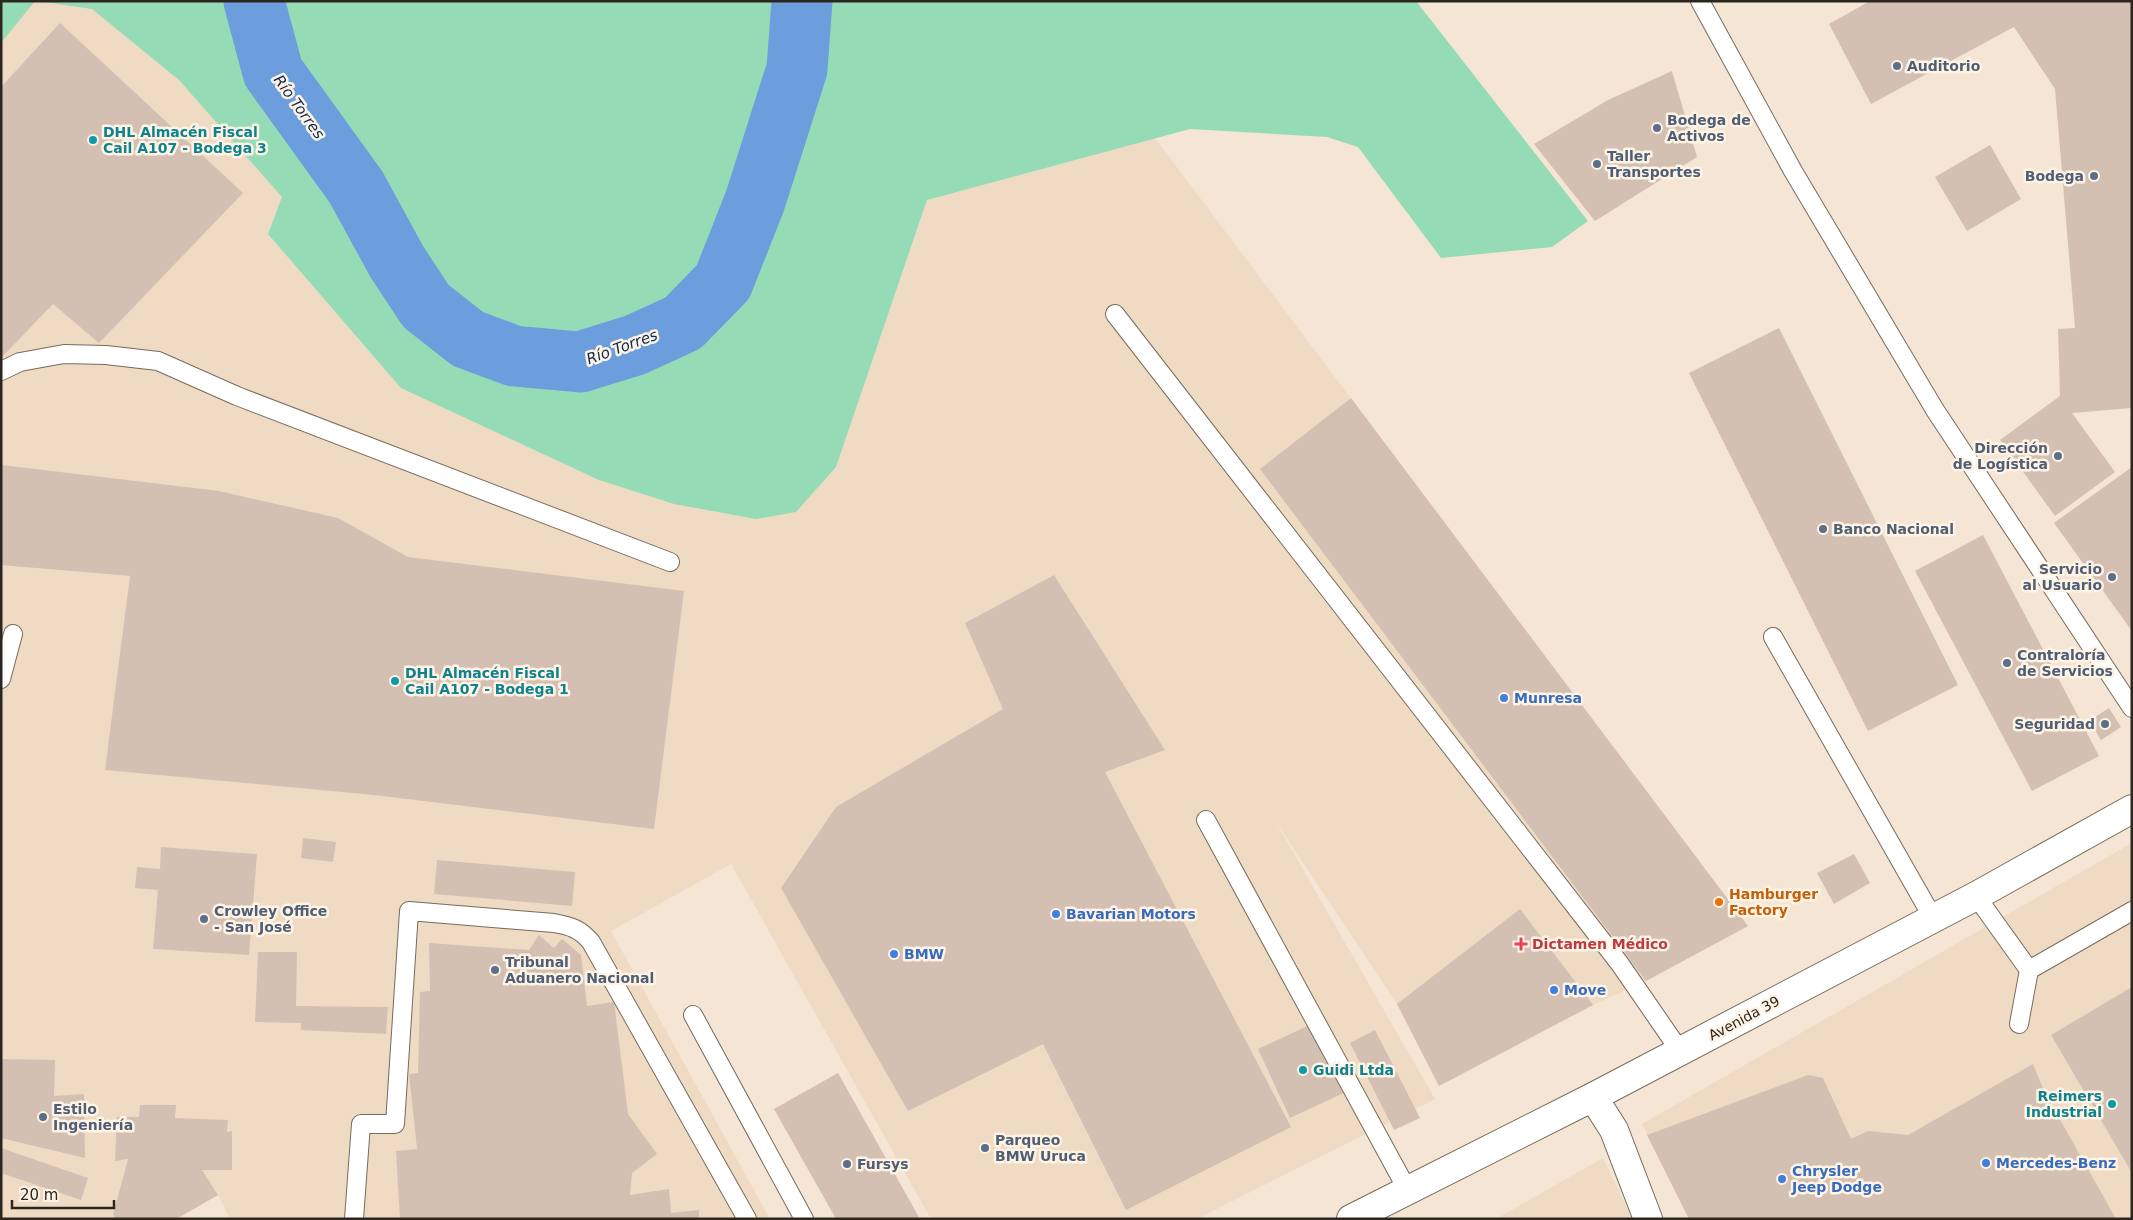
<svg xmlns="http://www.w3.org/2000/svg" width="2133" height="1220" font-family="'DejaVu Sans',sans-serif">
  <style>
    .built { fill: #efdbc3 }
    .green { fill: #95dcb6 }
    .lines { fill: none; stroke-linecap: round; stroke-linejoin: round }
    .river { stroke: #6c9ede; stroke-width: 61 }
    .building { fill: #d3c0b2 }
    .lane-casing { stroke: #776b5b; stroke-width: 20 }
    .street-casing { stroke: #776b5b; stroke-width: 30 }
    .secondary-casing { stroke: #776b5b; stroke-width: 30 }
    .lane { stroke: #fff; stroke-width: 18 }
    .street { stroke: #fff; stroke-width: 28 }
    .secondary { stroke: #fff; stroke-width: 28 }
    .service-dot { fill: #5c6f8a; stroke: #fff3e5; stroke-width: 2 }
    .culture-dot { fill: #0f9aa8; stroke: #fff3e5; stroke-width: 2 }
    .shop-dot { fill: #3f7fe0; stroke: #fff3e5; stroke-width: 2 }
    .food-dot { fill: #e8710a; stroke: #fff3e5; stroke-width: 2 }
    .health-dot { fill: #e0444e; stroke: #fff3e5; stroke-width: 2 }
    .labels { text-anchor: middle; stroke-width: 5; stroke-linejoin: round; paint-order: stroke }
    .service-label { font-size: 14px; font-weight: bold; fill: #4e5e75; stroke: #fff3e5; text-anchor: start }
    .culture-label { font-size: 14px; font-weight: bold; fill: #0d838f; stroke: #fff3e5; text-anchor: start }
    .shop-label { font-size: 14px; font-weight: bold; fill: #366cbe; stroke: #fff3e5; text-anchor: start }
    .food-label { font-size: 14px; font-weight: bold; fill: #c56008; stroke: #fff3e5; text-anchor: start }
    .health-label { font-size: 14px; font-weight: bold; fill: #be3a42; stroke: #fff3e5; text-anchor: start }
    .street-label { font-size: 14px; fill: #2b261f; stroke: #fff3e5 }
    .water-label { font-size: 15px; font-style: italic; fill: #082b54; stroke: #fff3e5 }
  </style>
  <rect width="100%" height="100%" fill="#f4e5d4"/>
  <g class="built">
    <path d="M1,1h206l685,302 35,-103 228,-62 593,788 -102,55 -53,24 -154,81 -42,-82 -123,-185 161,280 -238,120h-266l-200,-355 -120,67 159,288h-540l-12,-24 -42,24h-175z"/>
    <path d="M2132,843v376h-443l-47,-95z"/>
    <path d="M1603,1158l29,61h-136z"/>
  </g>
  <g class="green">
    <path d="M1,1h34l-34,42z"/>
    <path d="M37,1h1379l172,220 -36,26 -111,11 -83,-111 -31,-10 -137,-8 -263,71 -91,267 -40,45 -40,7 -82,-15 -75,-24 -198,-92 -133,-154 14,-37 -103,-117 -87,-71z"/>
  </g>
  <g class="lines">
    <path class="river" d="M254,1l19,71 83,115 41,75 29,44 42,33 46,17 66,6 55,-17 48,-22 40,-41 32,-81 42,-132 5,-68"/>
  </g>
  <g class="building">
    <path d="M1870,1h262v407l-60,5 43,59 -60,44 -55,-76 60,-44 -2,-67 17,-1 -20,-239 -41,-62 -143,77 -42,-80z"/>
    <path d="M60,23l183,170 -144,150 -46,-39 -52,54v-271z"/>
    <path d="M1672,71l25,86 -102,64 -61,-77 74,-44z"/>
    <path d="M1990,145l31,54 -54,32 -32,-54z"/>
    <path d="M1779,328l179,357 -90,46 -179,-358z"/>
    <path d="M1351,398l397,528 -102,55 -386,-512z"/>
    <path d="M2,465l217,26 119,27 70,39 276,34 -30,238 -280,-34 -269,-25 25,-194 -129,-11z"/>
    <path d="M2132,467v164l-78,-108z"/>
    <path d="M1983,535l116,221 -67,35 -117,-220z"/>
    <path d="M1054,575l111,175 -60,22 186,355 -165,83 -83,-166 -135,67 -127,-223 55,-81 167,-98 -38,-86z"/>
    <path d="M2109,708l12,19 -20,13 -12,-19z"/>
    <path d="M303,838l33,4 -3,20 -32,-4z"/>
    <path d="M161,847l96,7 -8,101 -96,-6 5,-59 -23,-2 2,-21 23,2z"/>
    <path d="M1854,854l16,29 -36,21 -17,-31z"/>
    <path d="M437,860l138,12 -3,34 -138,-12z"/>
    <path d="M1520,909l73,96 -154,81 -42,-82z"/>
    <path d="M539,935l15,13 8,-9 19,16 6,51 27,-4 14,112 29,40 -25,19 -2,22 39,-6 2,24 28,-3v9h-299l-4,-68 21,-2 -8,-75 9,-1 2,-81 10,-1 -1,-48 100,7z"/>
    <path d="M258,952h39l-1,54 92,1 -2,27 -85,-4v-7l-46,-1z"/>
    <path d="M2132,987v186l-81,-138z"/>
    <path d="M1316,1022l32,69 -58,27 -32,-69z"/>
    <path d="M1375,1030l45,88 -26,12 -44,-87z"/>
    <path d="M1,1059l54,1 -1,36 30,-2 1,64 -84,-20z"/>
    <path d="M2033,1064l11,27 72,128h-427l-42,-84 161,-60 15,3 28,61 17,-8 40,4z"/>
    <path d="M838,1073l82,146h-84l-62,-110z"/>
    <path d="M140,1105h36l-1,13 53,2 -1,12 5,-1v39h-30l16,25 -42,24h-60l-3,-4 15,-56 -13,2 2,-44h22z"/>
    <path d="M1,1148l87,30 -7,22 -80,-27z"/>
  </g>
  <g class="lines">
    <defs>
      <g id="lane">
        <path d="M1700,1l93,170 142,239 197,298"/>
        <path d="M1115,314l505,650 60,87"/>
        <path d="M1,371l19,-9 44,-8 42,1 52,6 79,35 433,166"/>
        <path d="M1773,637l160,281"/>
        <path d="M1,679l12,-45"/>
        <path d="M1206,820l202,371"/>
        <path d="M1976,896l53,74 103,-59"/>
        <path d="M693,1015l111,204"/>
        <path d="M2019,1024l10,-54"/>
        <path d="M354,1219l7,-95h34l14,-213 145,12c17,3 26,6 37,19l156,277"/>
      </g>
      <path id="street" d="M1593,1097l21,33 34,89"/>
      <path id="secondary" d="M1351,1219l242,-122 383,-201 156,-87"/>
    </defs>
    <use href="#lane" class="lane-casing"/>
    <use href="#street" class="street-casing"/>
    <use href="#secondary" class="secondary-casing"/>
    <use href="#lane" class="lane"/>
    <use href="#street" class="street"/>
    <use href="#secondary" class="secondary"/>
  </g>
  <g class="service-dot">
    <circle cx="1897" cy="66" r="5"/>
    <circle cx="1657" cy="128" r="5"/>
    <circle cx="1597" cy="164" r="5"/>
    <circle cx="2094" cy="176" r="5"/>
    <circle cx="2058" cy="456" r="5"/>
    <circle cx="1823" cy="529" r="5"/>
    <circle cx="2112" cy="577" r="5"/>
    <circle cx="2007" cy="663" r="5"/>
    <circle cx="2105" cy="724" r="5"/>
    <circle cx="204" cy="919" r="5"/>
    <circle cx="495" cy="970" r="5"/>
    <circle cx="43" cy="1117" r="5"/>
    <circle cx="985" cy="1148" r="5"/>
    <circle cx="847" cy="1164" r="5"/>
  </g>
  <g class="culture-dot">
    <circle cx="93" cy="140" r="5"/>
    <circle cx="395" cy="681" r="5"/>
    <circle cx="1303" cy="1070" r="5"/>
    <circle cx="2112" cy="1104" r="5"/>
  </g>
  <g class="shop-dot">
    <circle cx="1504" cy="698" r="5"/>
    <circle cx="1056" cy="914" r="5"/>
    <circle cx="894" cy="954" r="5"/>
    <circle cx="1554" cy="990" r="5"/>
    <circle cx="1986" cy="1163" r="5"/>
    <circle cx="1782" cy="1179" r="5"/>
  </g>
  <circle class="food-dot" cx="1719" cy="902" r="5"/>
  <path class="health-dot" d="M1518.5 936.5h5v5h5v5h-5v5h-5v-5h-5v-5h5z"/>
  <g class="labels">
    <g class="service-label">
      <text x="1907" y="71">Auditorio</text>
      <text x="1667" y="125">Bodega de<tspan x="1667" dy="16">Activos</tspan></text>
      <text x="1607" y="161">Taller<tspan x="1607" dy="16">Transportes</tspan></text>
      <text x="2084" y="181" text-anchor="end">Bodega</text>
      <text x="2048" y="453" text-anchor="end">Dirección<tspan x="2048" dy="16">de Logística</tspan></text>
      <text x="1833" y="534">Banco Nacional</text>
      <text x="2102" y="574" text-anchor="end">Servicio<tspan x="2102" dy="16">al Usuario</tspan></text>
      <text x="2017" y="660">Contraloría<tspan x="2017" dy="16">de Servicios</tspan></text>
      <text x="2095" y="729" text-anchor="end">Seguridad</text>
      <text x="214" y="916">Crowley Office<tspan x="214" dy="16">- San José</tspan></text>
      <text x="505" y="967">Tribunal<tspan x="505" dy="16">Aduanero Nacional</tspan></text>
      <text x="53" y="1114">Estilo<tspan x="53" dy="16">Ingeniería</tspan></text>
      <text x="995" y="1145">Parqueo<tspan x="995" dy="16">BMW Uruca</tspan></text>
      <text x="857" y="1169">Fursys</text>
    </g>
    <g class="culture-label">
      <text x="103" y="137">DHL Almacén Fiscal<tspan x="103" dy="16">Cail A107 - Bodega 3</tspan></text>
      <text x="405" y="678">DHL Almacén Fiscal<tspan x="405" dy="16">Cail A107 - Bodega 1</tspan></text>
      <text x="1313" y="1075">Guidi Ltda</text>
      <text x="2102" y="1101" text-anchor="end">Reimers<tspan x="2102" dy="16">Industrial</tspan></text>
    </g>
    <g class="shop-label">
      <text x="1514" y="703">Munresa</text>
      <text x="1066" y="919">Bavarian Motors</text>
      <text x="904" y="959">BMW</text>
      <text x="1564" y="995">Move</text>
      <text x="1996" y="1168">Mercedes-Benz</text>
      <text x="1792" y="1176">Chrysler<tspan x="1792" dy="16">Jeep Dodge</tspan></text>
    </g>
    <g class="food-label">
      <text x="1729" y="899">Hamburger<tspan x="1729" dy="16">Factory</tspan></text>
    </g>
    <g class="health-label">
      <text x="1532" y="949">Dictamen Médico</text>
    </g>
    <g class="street-label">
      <text transform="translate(1744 1018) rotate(-28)" y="5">Avenida 39</text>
    </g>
    <g class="water-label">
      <text transform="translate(299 107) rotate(54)" y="5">Río Torres</text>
      <text transform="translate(622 347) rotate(-20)" y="5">Río Torres</text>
    </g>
  </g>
  <rect width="2133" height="1220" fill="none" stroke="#2b261f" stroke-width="5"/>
  <path d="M12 1200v8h102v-8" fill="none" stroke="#2b261f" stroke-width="2.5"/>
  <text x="20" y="1200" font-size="15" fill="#2b261f" stroke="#fff3e5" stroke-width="4" paint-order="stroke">20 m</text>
</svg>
